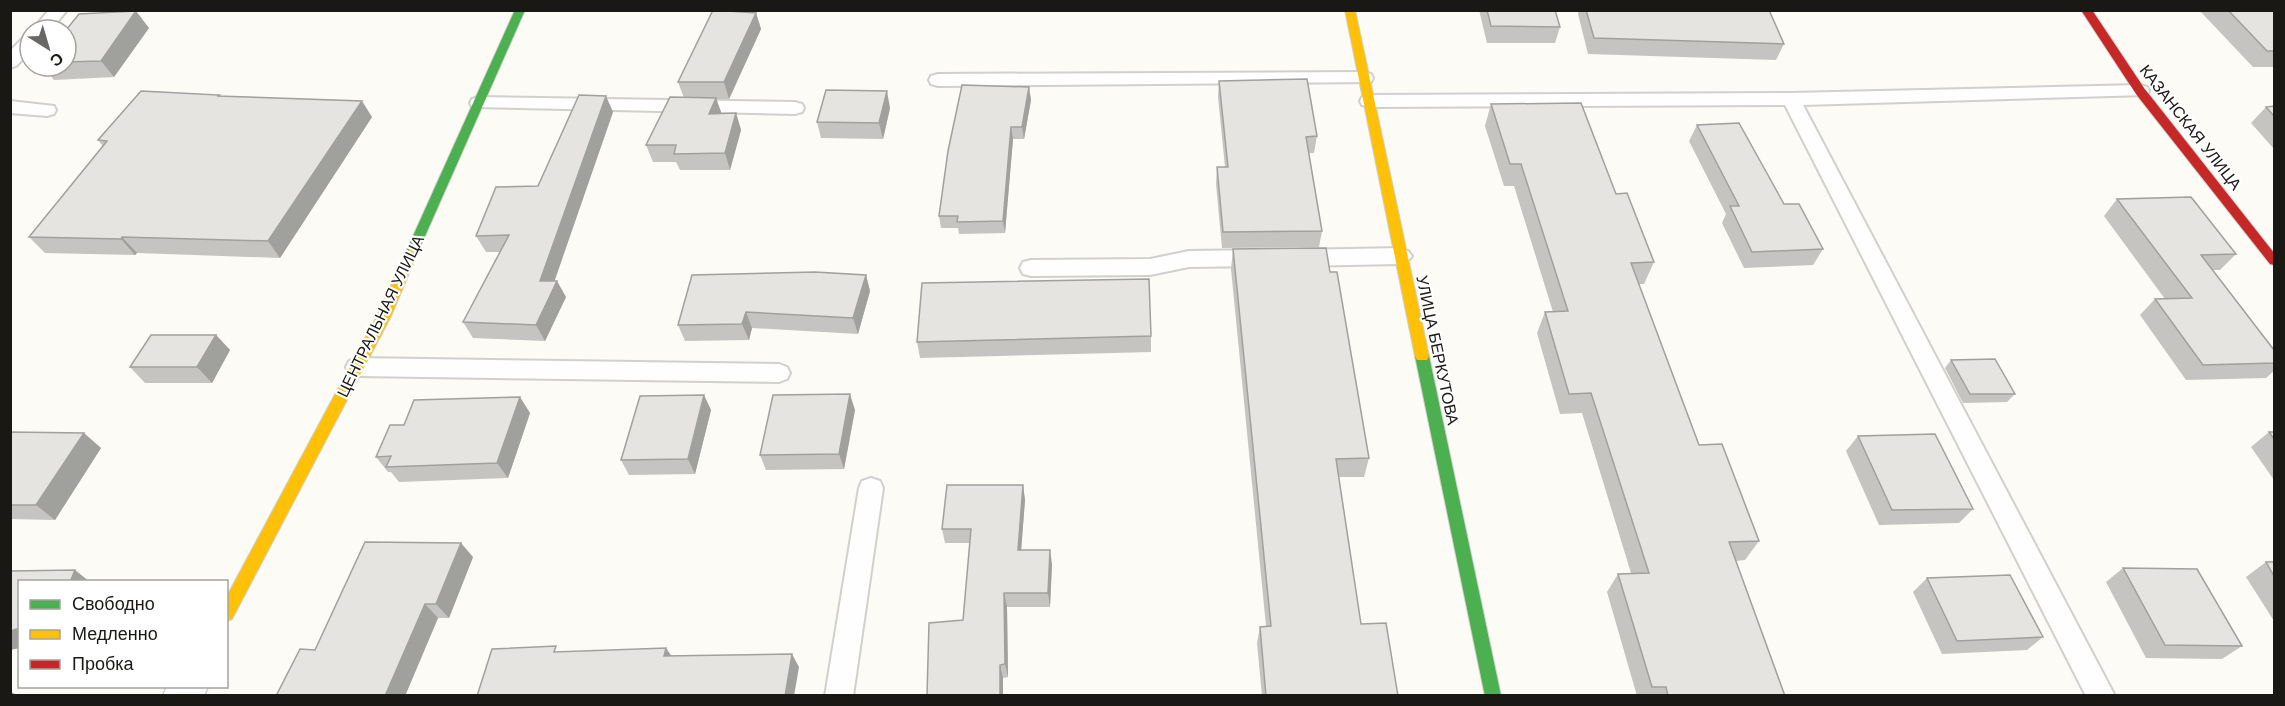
<svg xmlns="http://www.w3.org/2000/svg" width="2285" height="706" font-family="Helvetica,sans-serif">
  <style>
    .lines { fill: none; stroke-linecap: round; stroke-linejoin: round }
    .lane-casing { stroke: #d1d0cc; stroke-width: 4 }
    .street-casing { stroke: #d1d0cc; stroke-width: 3 }
    .fast-casing { stroke: #d1d0cc; stroke-width: 2 }
    .slow-casing { stroke: #d1d0cc; stroke-width: 2 }
    .jam-casing { stroke: #d1d0cc; stroke-width: 2 }
    .lane { fill: #fffefe; fill-rule: evenodd }
    .street { fill: #fffefe; fill-rule: evenodd }
    .fast { fill: #4caf50; fill-rule: evenodd }
    .slow { fill: #ffc107; fill-rule: evenodd }
    .jam { fill: #c62828; fill-rule: evenodd }
    .wall { fill: #c5c4c1 }
    .shaded-wall { fill: #a0a09d }
    .building { fill: #e5e4e0; stroke: #a0a09d; stroke-width: 1.5 }
    .labels { text-anchor: middle; stroke-width: 4.5; stroke-linejoin: round; paint-order: stroke }
    .street-label { font-size: 16px; fill: #191815; stroke: #fff }
  </style>
  <rect width="100%" height="100%" fill="#fcfbf5"/>
  <g class="lines">
    <defs>
      <g id="lane">
        <path d="M49,10h18l-16,20h-19z"/>
        <path d="M30,35v17l-14,14 -6,2v-17l14,-14z"/>
        <path d="M1364,72l7,2 2,4 -2,4 -433,4 -7,-2 -2,-4 2,-4 7,-2z"/>
        <path d="M2140,85l7,2 2,4 -2,4 -344,10 312,591h-29l-301,-591 -416,2 -7,-2 -2,-4 2,-4 7,-2 422,-2z"/>
        <path d="M479,97l316,5 7,2 2,4 -2,4 -7,2 -323,-7 -2,-4 2,-4z"/>
        <path d="M10,101l44,5 2,4 -2,4 -7,2 -37,-3z"/>
        <path d="M1401,248l7,3 4,5 -4,5 -7,3 -105,2 -7,-3 -4,-5 4,-5 7,-3z"/>
        <path d="M1263,250l7,3 4,5 -4,5 -7,3 -74,1 -39,8 -119,1 -8,-2 -3,-6 3,-6 8,-2 119,-1 39,-8z"/>
        <path d="M357,358l422,6 8,3 3,6 -3,6 -8,3 -422,-6 -8,-3 -3,-6 3,-6z"/>
        <path d="M871,478l9,3 3,7 -30,208h-28l34,-208 3,-7z"/>
      </g>
      <path id="street" d="M167,686h41l-4,10h-41z"/>
      <g id="fast">
        <path d="M515,10h10l-108,244 -2,3h-8l-2,-3z"/>
        <path d="M1422,351l5,1 2,4 72,340h-16l-70,-340 2,-4z"/>
      </g>
      <g id="slow">
        <path d="M1345,10h10l74,346 -2,4h-10l-2,-4z"/>
        <path d="M411,249l6,5 -26,62 -159,303 -6,2v-23l151,-282 28,-62z"/>
      </g>
      <path id="jam" d="M2081,10h11l52,78 130,165v12l-4,-1 -134,-170z"/>
    </defs>
    <use href="#lane" class="lane-casing"/>
    <use href="#street" class="street-casing"/>
    <use href="#fast" class="fast-casing"/>
    <use href="#slow" class="slow-casing"/>
    <use href="#jam" class="jam-casing"/>
    <use href="#lane" class="lane"/>
    <use href="#street" class="street"/>
    <use href="#fast" class="fast"/>
    <use href="#slow" class="slow"/>
    <use href="#jam" class="jam"/>
  </g>
  <g class="wall">
    <path d="M1479,10h76l5,17 -5,16h-68z"/>
    <path d="M1579,10h190l15,34 -8,16 -188,-6 -10,-40z"/>
    <path d="M2199,10h75v57h-21z"/>
    <path d="M756,13l5,16 -32,70h-13l6,15 14,-1 5,17 -11,40h-50l-4,-8h-23l-7,-17 38,-47 -6,-16z"/>
    <path d="M149,28l-35,49 -60,3 -11,-14h23v-36z"/>
    <path d="M1219,81l98,55 -3,17h-5l13,78 -3,16 -97,1 -6,-64 1,-17h8l-7,-70z"/>
    <path d="M1029,87l2,13 -7,39h-11l-8,94 -46,1 -1,-6h-17l-2,-12z"/>
    <path d="M220,97l152,20 -92,141 -143,-5 -2,2 -90,-2 -16,-16 74,-91 -5,-6z"/>
    <path d="M1491,104l125,90 38,68 -10,22h-5l60,161 60,96 -14,19 -9,1 49,135h-148l-30,-104 11,-18 13,-1 -49,-160 -22,1 -23,-81 8,-21h8l-39,-126h-10l-19,-60z"/>
    <path d="M2274,106v43l-23,-26 15,-16z"/>
    <path d="M890,108l-7,31 -62,-1 -4,-16z"/>
    <path d="M613,112l-59,169 12,16 -21,44 -72,-3 -10,-16 37,-70h-14l-10,-16 62,-50z"/>
    <path d="M1697,125l87,79 39,45 -10,16 -69,3 -22,-45 4,-9 -37,-73z"/>
    <path d="M2117,199l119,55 -16,16h-7l61,80v21l-8,7 -80,2 -46,-65 15,-16h10l-61,-83z"/>
    <path d="M1233,249l97,23 39,186 -5,19h-25l22,147 37,72h-136l-5,-53 3,-16 6,-1 -35,-357z"/>
    <path d="M866,275l4,16 -12,43 -106,-6 -3,12 -64,1 -7,-16z"/>
    <path d="M216,335l14,15 -18,33h-67l-15,-16z"/>
    <path d="M1151,336v16l-231,6 -3,-16z"/>
    <path d="M1951,360l64,34 -8,8 -44,1 -18,-35z"/>
    <path d="M711,410l-16,64 -66,1 -8,-15z"/>
    <path d="M855,410l-11,59 -78,1 -6,-15z"/>
    <path d="M530,413l-22,65 -109,4 -8,-10h-3l-12,-15 28,-32z"/>
    <path d="M10,432l91,16 -46,72 -45,-1z"/>
    <path d="M2269,432h5v48l-23,-33z"/>
    <path d="M1858,436l115,73 -14,14 -80,2 -33,-74z"/>
    <path d="M1023,485l2,15 -4,50 31,14 -2,43h-43l1,70 -5,1v18h-78l2,-1 36,-75 7,-77h-25l-3,-14z"/>
    <path d="M473,557l-24,61h-11l-33,78h-129l39,-46z"/>
    <path d="M2266,562h8v59l-28,-44z"/>
    <path d="M2123,568l119,78 -20,13 -76,-1 -40,-76z"/>
    <path d="M1927,578l116,59 -16,13 -85,4 -29,-62z"/>
  </g>
  <g class="shaded-wall">
    <path d="M136,11l13,17 -35,49 -13,-16z"/>
    <path d="M756,13l5,16 -32,70 -5,-17z"/>
    <path d="M1029,87l2,13 -7,39 -2,-12z"/>
    <path d="M887,91l3,17 -7,31 -4,-16z"/>
    <path d="M606,96l7,16 -64,185 -9,-16z"/>
    <path d="M716,98l6,17 -13,-1z"/>
    <path d="M362,101l10,16 -92,141 -12,-17z"/>
    <path d="M736,113l5,17 -11,40 -5,-17z"/>
    <path d="M1011,127l2,12 -8,94 -2,-12z"/>
    <path d="M122,237l15,16 -2,2 -14,-16z"/>
    <path d="M866,275l4,16 -12,43 -5,-16z"/>
    <path d="M557,281l9,16 -21,44 -9,-16z"/>
    <path d="M746,312l6,16 -3,12 -7,-16z"/>
    <path d="M216,335l14,15 -18,33 -15,-16z"/>
    <path d="M850,394l5,16 -11,59 -5,-15z"/>
    <path d="M704,395l7,15 -16,64 -7,-15z"/>
    <path d="M520,397l10,16 -22,65 -11,-15z"/>
    <path d="M84,433l17,15 -46,72 -19,-15z"/>
    <path d="M1023,485l2,15 -5,65 -2,-15z"/>
    <path d="M461,543l12,14 -24,61 -13,-14z"/>
    <path d="M1050,550l2,14 -2,43 -2,-14z"/>
    <path d="M75,570l15,12h-20z"/>
    <path d="M1004,593l3,14 1,70 -3,-13z"/>
    <path d="M425,604l13,14 -33,78h-20z"/>
    <path d="M20,628v20l-10,2v-19z"/>
    <path d="M666,648l9,13 -11,-5z"/>
    <path d="M792,654l7,13 -5,29h-9z"/>
    <path d="M1000,665l3,13v18h-3z"/>
    <path d="M10,691l8,5h-8z"/>
  </g>
  <g class="building">
    <path d="M713,10l43,3 -32,69h-46z"/>
    <path d="M1487,10h68l5,17 -69,-1z"/>
    <path d="M1586,10h183l15,34 -190,-6z"/>
    <path d="M2228,10h46v41h-7z"/>
    <path d="M136,11l-35,50 -35,1v-32l13,-16z"/>
    <path d="M1307,79l10,57 -11,1 16,94 -99,1 -6,-65h11l-9,-86z"/>
    <path d="M962,85l67,2 -7,40h-11l-8,94 -46,1 1,-6h-19l9,-65z"/>
    <path d="M826,90l61,1 -8,32 -62,-1z"/>
    <path d="M141,91l78,4 -2,1 145,5 -94,140 -146,-4 -1,2 -92,-2 78,-96 -9,-1z"/>
    <path d="M579,95l27,1 -66,185h17l-21,44 -73,-3 46,-87 -33,1 20,-49 42,-1z"/>
    <path d="M670,97l46,1 -7,16 27,-1 -11,40 -51,1 2,-9h-30z"/>
    <path d="M1581,103l35,91 11,-1 27,69 -23,1 68,182 23,-1 37,97 -30,1 56,154h-117l-2,-9h-14l-34,-113 31,-1 -58,-180 -22,1 -24,-82 23,-1 -47,-147h-11l-19,-60z"/>
    <path d="M2274,106v10l-8,-9z"/>
    <path d="M1739,123l45,81h15l24,45 -71,3 -22,-46h9l-42,-81z"/>
    <path d="M2191,197l45,57 -35,1 73,95v13l-71,2 -48,-66 37,-1 -75,-99z"/>
    <path d="M1326,248l4,24h7l32,186 -33,1 25,165 25,-1 12,73h-132l-6,-69 11,-1 -38,-377z"/>
    <path d="M815,272l51,3 -13,43 -107,-6 -4,12 -64,1 14,-50z"/>
    <path d="M1149,279l2,57 -234,6 5,-59z"/>
    <path d="M151,335h65l-19,32h-67z"/>
    <path d="M1995,359l20,35h-45l-19,-34z"/>
    <path d="M850,394l-11,60 -79,1 13,-60z"/>
    <path d="M704,395l-16,64 -67,1 19,-64z"/>
    <path d="M520,397l-23,66 -111,4 5,-11 -15,1 14,-32h14l10,-25z"/>
    <path d="M10,432l74,1 -48,72h-26z"/>
    <path d="M2269,432h5v7z"/>
    <path d="M1935,434l38,75 -81,1 -34,-74z"/>
    <path d="M947,485h76l-5,65h32l-2,43h-44l1,71 -5,1v31h-75l2,-1 2,-72 34,-3 8,-91h-29z"/>
    <path d="M365,542l96,1 -25,61h-11l-40,92h-109l24,-47 15,1z"/>
    <path d="M2266,562h8v14z"/>
    <path d="M2123,568l74,1 45,77 -77,-1z"/>
    <path d="M75,570l-5,12h-50v46l-10,3v-60z"/>
    <path d="M2010,575l33,62 -86,4 -30,-63z"/>
    <path d="M556,646l-2,6 112,-4 -2,8 128,-2 -7,42h-308l15,-47z"/>
  </g>
  <g class="labels">
    <g class="street-label">
      <text transform="translate(2191 127) rotate(52)" y="6">КАЗАНСКАЯ УЛИЦА</text>
      <text transform="translate(380 316) rotate(-64)" y="6">ЦЕНТРАЛЬНАЯ УЛИЦА</text>
      <text transform="translate(1438 350) rotate(78)" y="6">УЛИЦА БЕРКУТОВА</text>
    </g>
  </g>
  <rect width="2285" height="706" fill="none" stroke="#191815" stroke-width="24"/>
  <rect x="18" y="580" width="210" height="108" fill="#ffffff" stroke="#a3a3a1" stroke-width="1.5"/>
  <rect x="30" y="600" width="30" height="9" fill="#4caf50" stroke="#a3a3a1" stroke-width="1.5"/>
  <text x="72" y="610" font-size="18" fill="#191815">Свободно</text>
  <rect x="30" y="630" width="30" height="9" fill="#ffc107" stroke="#a3a3a1" stroke-width="1.5"/>
  <text x="72" y="640" font-size="18" fill="#191815">Медленно</text>
  <rect x="30" y="660" width="30" height="9" fill="#c62828" stroke="#a3a3a1" stroke-width="1.5"/>
  <text x="72" y="670" font-size="18" fill="#191815">Пробка</text>
  <g transform="translate(48 48) rotate(143)"><circle r="28" fill="#ffffff" stroke="#a3a3a1" stroke-width="1.5"/>
  <path d="M0-4.5L10 22L0 15L-10 22Z" fill="#686763"/>
  <text y="-9" font-size="16" font-weight="bold" text-anchor="middle" fill="#191815">С</text>
  </g>
</svg>
